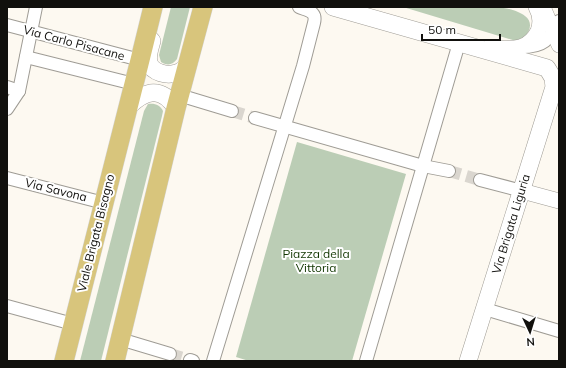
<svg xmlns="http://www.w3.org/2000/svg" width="566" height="368" font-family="Mulish,sans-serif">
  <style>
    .green { fill: #bbcdb5 }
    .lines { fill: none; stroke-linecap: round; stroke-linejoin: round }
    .minor-tunnel { stroke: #dad6cf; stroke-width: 12; stroke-dasharray: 12 6; stroke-linecap: butt }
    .minor-casing { stroke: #9f9c95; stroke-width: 14 }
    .tertiary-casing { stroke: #9f9c95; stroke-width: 16 }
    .secondary-casing { stroke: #9f9c95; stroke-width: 18 }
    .primary-casing { stroke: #d4d4d3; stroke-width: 20 }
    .minor { stroke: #fff; stroke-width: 12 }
    .tertiary { stroke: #fff; stroke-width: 15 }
    .secondary { stroke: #fff; stroke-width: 17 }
    .primary { stroke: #d8c57c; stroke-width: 19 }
    .labels { text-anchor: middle; stroke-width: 4; stroke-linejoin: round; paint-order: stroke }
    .street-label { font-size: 12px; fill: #11100d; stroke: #fff }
    .park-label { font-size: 12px; fill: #113601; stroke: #fff }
  </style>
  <rect width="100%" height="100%" fill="#fdf9f1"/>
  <g class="green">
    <path d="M171,7h19l-13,52c-4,6 -10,7 -16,3l-2,-7z"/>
    <path d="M403,7c21,0 43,0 64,0 10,0 22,-1 31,0 8,1 21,4 27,9 11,8 2,23 -9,25z"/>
    <path d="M148,104c7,-1 12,1 15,7l-1,5 -61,245h-21l64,-250z"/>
    <path d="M297,142l109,32 -54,187h-103l-13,-4z"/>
  </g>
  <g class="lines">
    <g class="minor-tunnel">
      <path d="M232,111l23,7"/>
      <path d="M449,171l31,9"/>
      <path d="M170,354l20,6"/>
    </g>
    <defs>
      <g id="minor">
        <path d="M7,25l133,35"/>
        <path d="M521,47c23,0 28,-7 38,-26"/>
        <path d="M26,57l108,27"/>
        <path d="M7,87l12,4"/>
        <path d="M179,95l53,16"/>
        <path d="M7,109l12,-18 17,-84"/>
        <path d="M255,118l168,48 26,5"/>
        <path d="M7,178l97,25"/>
        <path d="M480,180l42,11"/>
        <path d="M7,306l66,18"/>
        <path d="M485,309l74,22"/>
        <path d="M120,339l50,15"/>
        <path d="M190,360l3,1"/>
        <path d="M213,361l90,-295 11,-43c3,-12 -6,-12 -15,-16"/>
        <path d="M366,361l93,-318"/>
      </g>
      <g id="tertiary">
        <path d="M543,7l16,38"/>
        <path d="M488,48c20,0 39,5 50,-17 3,-8 2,-17 -2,-24"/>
        <path d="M522,191l37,10"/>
      </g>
      <g id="secondary">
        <path d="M333,7l214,61 6,10 1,9 -86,274"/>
        <path d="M152,41c-2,7 -5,15 -3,22 4,10 18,13 27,10 5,-1 8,-4 11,-7"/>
        <path d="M129,106c17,-16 32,-20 47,2"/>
      </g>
      <g id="primary">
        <path d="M64,361l76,-301 13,-53"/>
        <path d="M115,361l61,-253 27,-101"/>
      </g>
    </defs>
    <use href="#minor" class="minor-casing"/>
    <use href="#tertiary" class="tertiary-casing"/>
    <use href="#secondary" class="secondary-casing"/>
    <use href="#primary" class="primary-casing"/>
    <use href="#minor" class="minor"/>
    <use href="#tertiary" class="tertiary"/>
    <use href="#secondary" class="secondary"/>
    <use href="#primary" class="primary"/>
  </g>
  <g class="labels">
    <g class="street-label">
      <text transform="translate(74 43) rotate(15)" y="4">Via Carlo Pisacane</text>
      <text transform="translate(56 190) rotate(14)" y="4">Via Savona</text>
      <text transform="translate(511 224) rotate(-73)" y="4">Via Brigata Liguria</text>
      <text transform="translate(96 233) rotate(-76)" y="4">Viale Brigata Bisagno</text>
    </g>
    <g class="park-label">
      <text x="316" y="258">Piazza della<tspan x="316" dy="14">Vittoria</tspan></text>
    </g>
  </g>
  <rect width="566" height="368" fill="none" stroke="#11100d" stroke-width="16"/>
  <g transform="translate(530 332) rotate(176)" stroke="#ffffff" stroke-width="3" paint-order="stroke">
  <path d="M0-3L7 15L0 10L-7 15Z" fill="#11100d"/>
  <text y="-6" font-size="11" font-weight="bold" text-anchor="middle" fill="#11100d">N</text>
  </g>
  <path d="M422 34v6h78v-6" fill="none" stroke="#11100d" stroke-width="2"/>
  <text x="428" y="34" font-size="12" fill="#11100d" stroke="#ffffff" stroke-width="3" paint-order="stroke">50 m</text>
</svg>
